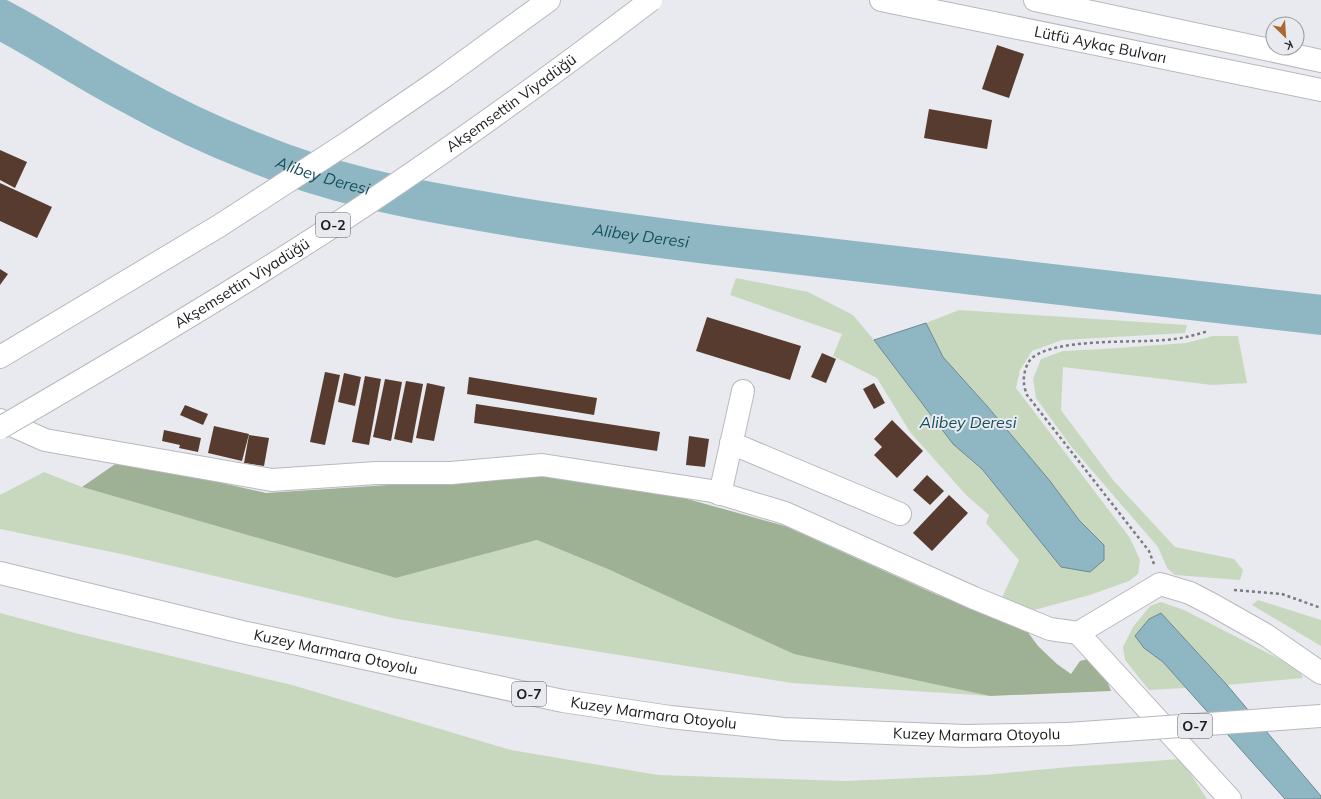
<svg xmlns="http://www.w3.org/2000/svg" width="1321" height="799" font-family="Mulish,sans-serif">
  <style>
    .green { fill: #c8d8bf }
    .forest { fill: #9eb194 }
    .water { fill: #8fb7c3; stroke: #6c8892 }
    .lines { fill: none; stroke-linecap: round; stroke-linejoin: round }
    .river { stroke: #8fb7c3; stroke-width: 40 }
    .building { fill: #583b2f }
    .minor-casing { stroke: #b7b9bf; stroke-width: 24 }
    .major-casing { stroke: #b7b9bf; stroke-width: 24 }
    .highway-casing { stroke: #b7b9bf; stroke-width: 24 }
    .path { stroke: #7a7b80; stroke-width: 2.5; stroke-dasharray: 3 3; stroke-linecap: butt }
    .minor { stroke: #fff; stroke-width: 22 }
    .major { stroke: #fff; stroke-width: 22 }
    .highway { stroke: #fff; stroke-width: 22 }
    .highway-bridge-casing { stroke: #b7b9bf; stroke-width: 24; stroke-linecap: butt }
    .highway-bridge { stroke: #fff; stroke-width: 22 }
    .labels { text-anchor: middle; stroke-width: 4; stroke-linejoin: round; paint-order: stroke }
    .shield { fill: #e8eaf0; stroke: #595a5e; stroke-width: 1 }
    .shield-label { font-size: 14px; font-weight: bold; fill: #1c1c1f }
    .street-label { font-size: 15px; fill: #1c1c1f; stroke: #e8eaf0 }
    .water-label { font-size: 16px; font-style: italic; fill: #174f5d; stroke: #e8eaf0 }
  </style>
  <rect width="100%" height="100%" fill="#e8eaf0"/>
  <g class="green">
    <path d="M736,278l72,14 45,23 21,25 79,104 29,25 79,98 43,-22 -25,-25 -29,-39 -63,-75 -44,-49 -17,-34 33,-13 228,15 -2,8 -123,7 -30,11 -12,19 -4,18 114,150 10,22 -2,14 -9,7 -39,14 -56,15 -33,-10 18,-40 -33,-37 3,-8 -22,-19 -57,-64 -33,-54 -44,-22 9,-22 -112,-39z"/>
    <path d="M1213,336h25l9,47 -35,2 -149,-18 -2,43 52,70 62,67 59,12 9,11 -3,10 -65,-5 -8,-7 -9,-21 -88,-102 -34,-47 -3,-19 8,-20 22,-8 41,-2 82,-6z"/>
    <path d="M44,472l38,15 314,91 141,-38 73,30 195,85 185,41 -198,-13 -395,-64 -271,-64 -126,-26v-34z"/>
    <path d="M1258,600l63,20v26l-69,-41z"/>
    <path d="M1161,602l23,8 115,59 4,9 -76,7 -66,-72 -17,35 19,14 23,26 -37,2 -24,-30 -2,-13 10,-20 17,-21z"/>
    <path d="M0,613l75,20 217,52 219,65 147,25 188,6 138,-6 85,-8 112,-8 26,40h-1207z"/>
  </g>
  <path class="forest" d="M121,460l145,33 276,-18 120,17 123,34 150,68 89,33 14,19 19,18 14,10 9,-13 12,-3 10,9 9,24 -121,5 -196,-42 -184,-84 -73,-30 -141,38 -314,-91z"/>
  <g class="water">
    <path d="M926,323l17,34 44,49 63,75 29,39 25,25v15l-14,12 -29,-5 -79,-98 -29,-25 -79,-104z"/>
    <path d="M1161,613l66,72 94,111v3h-36l-122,-137 -19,-14 -9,-12 14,-17z"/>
  </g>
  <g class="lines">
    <path class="river" id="s1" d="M0,19c44,23 85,51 129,74 41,23 83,43 127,60 72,30 148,45 225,58 77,14 155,24 234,34l606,70"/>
  </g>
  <g class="building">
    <path d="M997,45l27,9 -15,44 -27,-9z"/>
    <path d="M929,109l63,11 -5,29 -63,-11z"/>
    <path d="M0,150l27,12 -12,26 -15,-8z"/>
    <path d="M0,183l52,24 -15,31 -37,-17z"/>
    <path d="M0,269l8,5 -8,11z"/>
    <path d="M707,317l94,29 -11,34 -94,-29z"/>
    <path d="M822,353l14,6 -10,24 -15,-6z"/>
    <path d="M325,372l15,3 -15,70 -15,-3z"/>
    <path d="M344,373l17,4 -6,29 -17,-4z"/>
    <path d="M365,376l16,3 -12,66 -17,-3z"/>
    <path d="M469,377l128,21 -3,17 -127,-21z"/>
    <path d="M385,379l17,3 -11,59 -18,-4z"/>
    <path d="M406,381l17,3 -11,59 -18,-4z"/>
    <path d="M427,383l18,4 -11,54 -18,-3z"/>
    <path d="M874,383l11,20 -11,6 -11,-20z"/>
    <path d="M476,404l184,28 -3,19 -183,-28z"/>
    <path d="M185,405l23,9 -5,11 -23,-10z"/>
    <path d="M892,420l31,31 -26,27 -23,-23 8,-8 -8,-8z"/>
    <path d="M214,426l35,8 -7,27 -34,-8z"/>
    <path d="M164,430l37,8 -3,14 -19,-4 1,-3 -18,-4z"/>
    <path d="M249,435l20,3 -5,28 -20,-3z"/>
    <path d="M689,436l20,3 -4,28 -19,-2z"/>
    <path d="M927,475l17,16 -14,14 -17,-15z"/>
    <path d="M949,495l19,18 -36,38 -19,-18z"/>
  </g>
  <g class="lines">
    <defs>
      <g id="minor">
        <path d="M0,420l45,20 227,40 104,-7h75l91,-8 170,26 73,22 189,85 76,31 28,4 152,166"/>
        <path d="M731,443l169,71"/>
        <path d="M720,494l23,-103"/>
        <path d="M1078,633l82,-49 30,9 23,12 53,30 55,38"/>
      </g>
      <g id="major">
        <path id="s2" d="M881,0l440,90"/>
        <path d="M1035,0l286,61"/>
      </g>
      <g id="highway">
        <path d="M0,357l219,-131 131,-85 92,-63 107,-78"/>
        <path id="s3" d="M0,573l242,59 321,69 107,16 114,12 181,7 103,-2"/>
      </g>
    </defs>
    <use href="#minor" class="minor-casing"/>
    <use href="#major" class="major-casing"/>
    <use href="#highway" class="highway-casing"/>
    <g class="path">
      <path d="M1154,564l-5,-13 -122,-156c-1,-3 -3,-8 -3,-12 -1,-7 2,-20 8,-25 24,-20 100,-15 132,-18 15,-1 29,-4 44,-9"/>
      <path d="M1234,590l48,4 39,14"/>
    </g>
    <use href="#minor" class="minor"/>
    <use href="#major" class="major"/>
    <use href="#highway" class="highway"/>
    <defs>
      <g id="highway-bridge">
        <path id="s4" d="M0,428c86,-50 172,-100 256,-153 136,-84 268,-178 395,-275"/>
        <path d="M1068,734l253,-18"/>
      </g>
    </defs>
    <use href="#highway-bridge" class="highway-bridge-casing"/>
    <use href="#highway-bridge" class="highway-bridge"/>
  </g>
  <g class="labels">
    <g class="shield">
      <rect x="316" y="213" width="34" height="24" rx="3"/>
      <rect x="512" y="682" width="34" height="24" rx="3"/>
      <rect x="1178" y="714" width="34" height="24" rx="3"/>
    </g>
    <g class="shield-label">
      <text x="333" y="230">O-2</text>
      <text x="529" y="699">O-7</text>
      <text x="1195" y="731">O-7</text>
    </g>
    <g class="street-label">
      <text dy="5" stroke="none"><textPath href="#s2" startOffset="224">Lütfü Aykaç Bulvarı</textPath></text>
      <text dy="5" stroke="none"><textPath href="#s4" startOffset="606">Akşemsettin Viyadüğü</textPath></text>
      <text dy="5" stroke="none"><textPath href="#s4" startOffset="282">Akşemsettin Viyadüğü</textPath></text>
      <text dy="5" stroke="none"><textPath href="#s3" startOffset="345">Kuzey Marmara Otoyolu</textPath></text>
      <text dy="5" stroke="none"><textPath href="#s3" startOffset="669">Kuzey Marmara Otoyolu</textPath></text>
      <text dy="5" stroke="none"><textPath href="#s3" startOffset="993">Kuzey Marmara Otoyolu</textPath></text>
    </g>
    <g class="water-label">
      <text dy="6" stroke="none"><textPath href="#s1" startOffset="360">Alibey Deresi</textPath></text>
      <text dy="6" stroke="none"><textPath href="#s1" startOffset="684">Alibey Deresi</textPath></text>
      <text x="968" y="428">Alibey Deresi</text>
    </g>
  </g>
  <g transform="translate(1285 36) rotate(155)"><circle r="19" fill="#e8eaf0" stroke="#96989c"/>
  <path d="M0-3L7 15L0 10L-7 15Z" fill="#a96931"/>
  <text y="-6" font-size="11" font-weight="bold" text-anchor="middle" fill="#1c1c1f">K</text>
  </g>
</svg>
